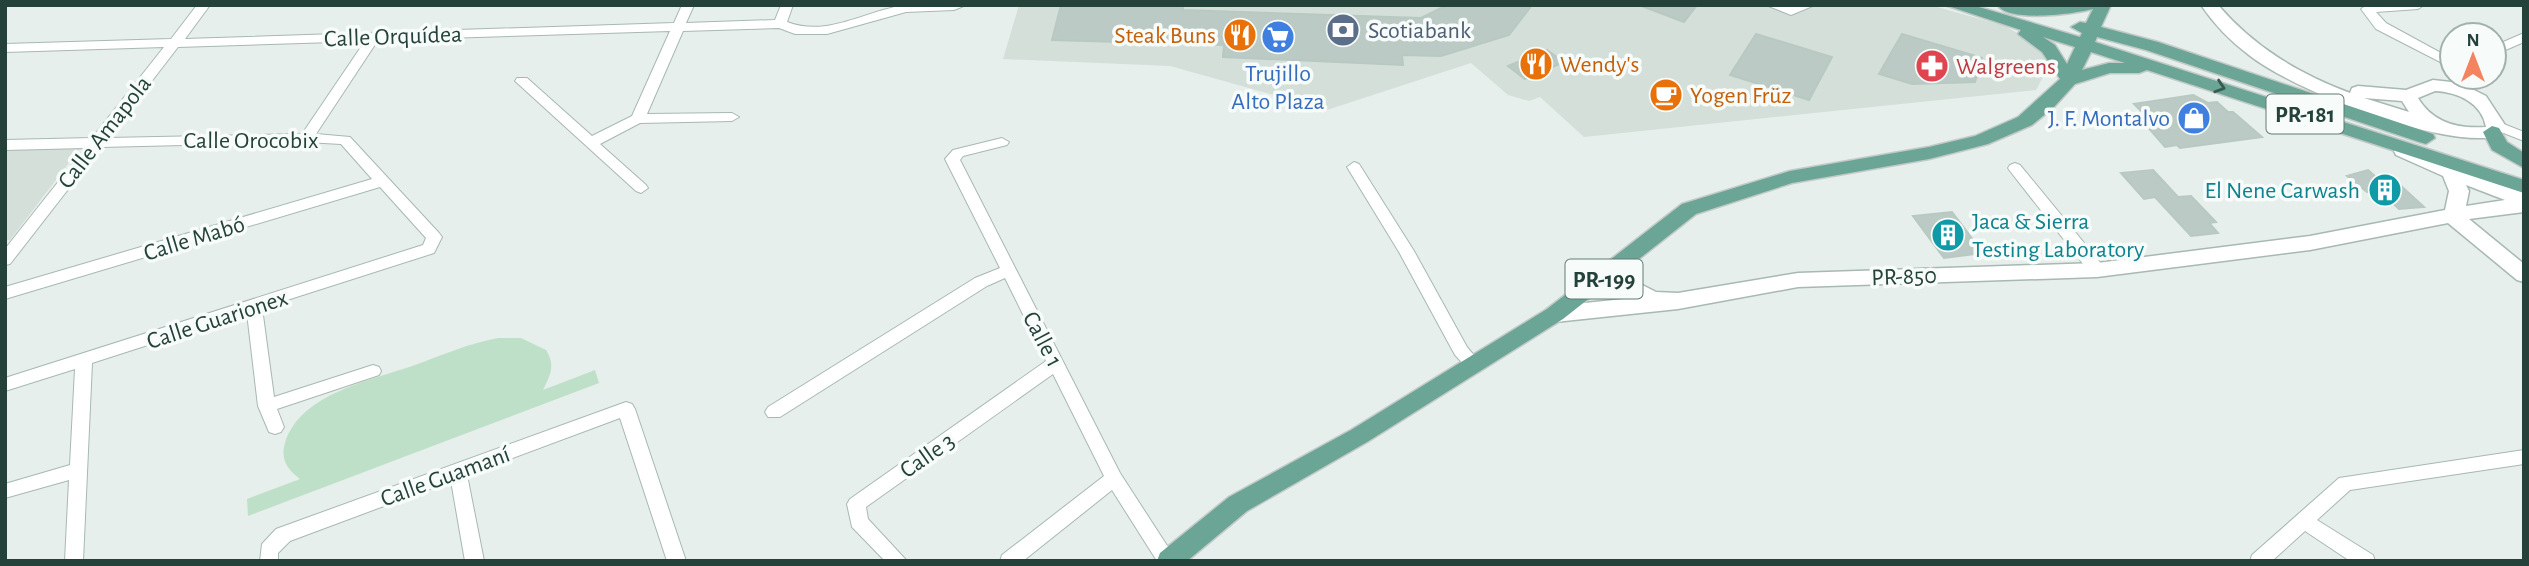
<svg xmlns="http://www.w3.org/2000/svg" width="2529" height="566" font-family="'Alegreya Sans',sans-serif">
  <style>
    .built { fill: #d4dfda }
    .green { fill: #bfe0c8 }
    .building { fill: #bbcac4; stroke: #b8c9c2; stroke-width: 2 }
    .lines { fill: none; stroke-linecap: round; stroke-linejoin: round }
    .minor-casing { stroke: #a8b8b2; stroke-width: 2 }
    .tertiary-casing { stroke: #a8b8b2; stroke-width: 3 }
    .primary-casing { stroke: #c2cac8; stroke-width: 3 }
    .minor { fill: #fff; fill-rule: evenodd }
    .tertiary { fill: #fff; fill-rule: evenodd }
    .primary { fill: #6aa596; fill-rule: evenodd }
    .oneway { stroke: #365b51 }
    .labels { text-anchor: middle; stroke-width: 7; stroke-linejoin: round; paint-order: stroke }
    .shield { fill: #f7fbf9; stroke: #637a73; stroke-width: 2 }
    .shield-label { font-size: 23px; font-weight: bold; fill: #24423a }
    .service-label { font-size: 24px; fill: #4e5e75; stroke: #f7fbf9; text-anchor: start }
    .food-label { font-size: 24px; fill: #c56008; stroke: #f7fbf9; text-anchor: start }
    .street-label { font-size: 24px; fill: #24423a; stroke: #f7fbf9 }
    .health-label { font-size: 24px; fill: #be3a42; stroke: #f7fbf9; text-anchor: start }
    .shop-label { font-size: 24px; fill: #366cbe; stroke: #f7fbf9 }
    .culture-label { font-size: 24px; fill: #0d838f; stroke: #f7fbf9; text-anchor: end }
  </style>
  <rect width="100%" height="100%" fill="#e6efeb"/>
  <g class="built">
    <path d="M1019,5h911l75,21 30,17 16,19 -15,28 -452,47 -44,-40 -11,4 -21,-6 -37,-32 -144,47 -157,-44 -167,-7z"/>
    <path d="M81,147l-71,93h-5v-89z"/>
  </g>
  <path class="green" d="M498,338h23l25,12c10,16 4,25 -3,40l52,-20 4,13 -351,133 -1,-17 53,-20c-12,-9 -20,-19 -15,-36 15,-50 88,-63 130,-78 27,-10 55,-22 83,-27z"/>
  <g class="building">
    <path d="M1061,5h122v5l238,8 26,-13h85l-23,30 -68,21 -39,-1 1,10 -180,-8 1,-12 -172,-5z"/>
    <path d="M1639,5h58l-13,17z"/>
    <path d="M1756,34l76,23 -23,43 -79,-25z"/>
    <path d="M1902,34l80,24 -7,24 -63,2 -33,-10z"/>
    <path d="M1547,50l17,12 -39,17 -17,-13z"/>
    <path d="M2193,95l15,8 9,-1 11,10h5l29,25 -82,11 -3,-3 -12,2 -19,-22 8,-1 -20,-20z"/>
    <path d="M2153,170l25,27 13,-1 25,26 -7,1 9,10 -27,3 -36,-39 -11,2 -23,-26z"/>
    <path d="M2368,170l17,15 16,1 23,21 -25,2 -20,-19 -12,2 -20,-16z"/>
    <path d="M1952,212l31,41 -39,5 -31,-42z"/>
  </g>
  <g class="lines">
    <defs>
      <g id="minor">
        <path d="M197,5h13l-25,34 489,-16 8,-18h12l-8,18 89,-3 6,-15h12l-6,17c39,15 74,-9 113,-16 21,-4 45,-1 66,-1l-12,5 -48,2 -79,22h-32l-16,-6 -96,3 -36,83 85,-1 7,4 -7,4 -92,2 -40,21 46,41 2,3 -7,5 -5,-2 -121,-110 2,-3h10l65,58 40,-20 38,-85 -292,9 -62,94 34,3 89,96 3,4 -8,16 -172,55 12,89 99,-32 6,2 2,4 -2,4 -102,34 7,18 -3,5 -6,2 -6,-2 -11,-26 -11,-93 -155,50 -9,198h-18l4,-81 -64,18v-14l65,-19 5,-96 -70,22v-13l418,-133 3,-7 -46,-51 -375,112v-12l367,-108 -31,-35 -35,-2 -205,5 -91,117 -5,1v-16l80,-101 -80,2v-10l87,-2 72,-91 -159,5v-8l166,-5zM365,41l-63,93 -194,4 70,-91z"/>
        <path d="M1766,5h49l-24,10z"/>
        <path d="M2367,5h57l-6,4 -42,3 10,11 66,36v9l-76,-39 -15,-20z"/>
        <path d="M2524,33v9l-30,13v-9z"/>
        <path d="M2496,121l28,11v9l-33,-13 -2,-3z"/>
        <path d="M1002,138l7,4 -2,3 -44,11 -3,4 160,313 57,88h-20l-45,-71 -89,71h-23l2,-6 102,-79 -51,-102 -187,133 2,12 39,42h-22l-33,-34 -5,-23 3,-5 196,-138 -41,-83 -18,8 -207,131h-12l-3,-5 3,-5 207,-129 25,-10 -55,-109 8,-9z"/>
        <path d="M1354,162l5,2 55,87 53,96 15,18 -2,4h-12l-13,-14 -56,-103 -52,-85z"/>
        <path d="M2015,163l5,2 83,101 2,4 -2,4h-12l-81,-103 -2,-3 2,-3z"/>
        <path d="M626,402l6,2 3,5 51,152h-19l-47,-143 -153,57 17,86h-19l-14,-80 -161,60 -12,12v8h-18l2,-17 14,-15z"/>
        <path d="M2524,450v14l-174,26 -33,30 56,35 2,6h-25l-45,-30 -33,30h-22l2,-6 87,-77z"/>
      </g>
      <g id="tertiary">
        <path d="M2201,5h17c37,43 80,68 132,88l2,-5 6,-2 48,4 27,-10 27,3 26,13 19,29 -6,11c-55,14 -206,-46 -250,-81 -19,-14 -35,-31 -48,-50zM2435,91c23,1 47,12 51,36 -28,2 -53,-4 -68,-29zM2364,98l38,3 7,11z"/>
        <path d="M2403,145l121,48v19l-55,7 55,45v18l-7,-2 -69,-57 -138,27 -213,27 -299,10 -120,22 -123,13 -8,-3 -3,-5 3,-5 8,-3 79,-8 -32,-18 -3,-5 3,-5 7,-2 47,24 22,1 120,-20 299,-10 213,-27 135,-26 4,-19 -6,-15 -47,-21 -2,-4zM2466,185l39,15 -39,6 3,-15z"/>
      </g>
      <g id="primary">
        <path d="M1945,5h27l108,32 2,-4 -11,-6 9,-5 6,1 7,-14c-20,5 -80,13 -94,-2l112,-2 -10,22 57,15 275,92 2,4 -9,6 -7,-2 -273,-92 -49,-13 -2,5 429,138v13l-377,-123 -8,3h-29l-35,11 -21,23 -22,18 -44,19 -59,15 -137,24 -96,31 -133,105 -196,123 -120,69 -60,50h-30l3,-8 69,-56 122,-67 196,-121 135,-105 108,-33 139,-24 46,-11 43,-19 42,-38 -18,-27 -24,-18 3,-4zM2043,37l32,10 -8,17 -12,-19zM2091,52l34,11h-16l-27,7z"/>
        <path d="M2492,126l7,2 8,14 17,11v15l-32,-18 -9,-18z"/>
      </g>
    </defs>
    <use href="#minor" class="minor-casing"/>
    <use href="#tertiary" class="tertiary-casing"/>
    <use href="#primary" class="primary-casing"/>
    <use href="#minor" class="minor"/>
    <use href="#tertiary" class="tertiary"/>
    <use href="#primary" class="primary"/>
  </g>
  <defs><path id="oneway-chevron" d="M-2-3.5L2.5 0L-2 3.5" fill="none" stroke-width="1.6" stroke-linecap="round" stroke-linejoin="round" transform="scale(1.75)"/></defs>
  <use class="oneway" href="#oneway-chevron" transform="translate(2220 87) rotate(18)"/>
  <defs>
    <symbol id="bank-disc" viewBox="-11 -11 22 22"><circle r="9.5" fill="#5c6f8a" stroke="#f7fbf9"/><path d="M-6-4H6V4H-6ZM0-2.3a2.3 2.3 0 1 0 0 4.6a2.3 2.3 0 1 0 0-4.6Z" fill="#fff"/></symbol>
    <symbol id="restaurant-disc" viewBox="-11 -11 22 22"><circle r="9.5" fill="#e8710a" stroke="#f7fbf9"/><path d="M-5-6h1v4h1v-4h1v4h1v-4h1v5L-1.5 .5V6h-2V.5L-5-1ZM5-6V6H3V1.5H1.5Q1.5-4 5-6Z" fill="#fff"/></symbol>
    <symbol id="supermarket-disc" viewBox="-11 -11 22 22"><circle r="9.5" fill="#3f7fe0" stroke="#f7fbf9"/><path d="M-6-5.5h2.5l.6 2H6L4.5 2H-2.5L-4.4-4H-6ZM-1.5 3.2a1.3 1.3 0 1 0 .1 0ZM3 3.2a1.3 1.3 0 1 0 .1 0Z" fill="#fff"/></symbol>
    <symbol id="pharmacy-disc" viewBox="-11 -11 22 22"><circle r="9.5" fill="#e0444e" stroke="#f7fbf9"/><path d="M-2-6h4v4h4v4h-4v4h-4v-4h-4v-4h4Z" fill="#fff"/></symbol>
    <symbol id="cafe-disc" viewBox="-11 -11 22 22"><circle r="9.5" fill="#e8710a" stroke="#f7fbf9"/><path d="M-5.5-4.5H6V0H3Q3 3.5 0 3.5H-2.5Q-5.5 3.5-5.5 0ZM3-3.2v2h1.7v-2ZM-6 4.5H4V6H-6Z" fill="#fff"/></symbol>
    <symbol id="shop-disc" viewBox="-11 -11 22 22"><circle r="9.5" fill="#3f7fe0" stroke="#f7fbf9"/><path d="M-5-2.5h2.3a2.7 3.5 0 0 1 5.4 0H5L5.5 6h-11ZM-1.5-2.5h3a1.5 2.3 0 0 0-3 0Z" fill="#fff"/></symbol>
    <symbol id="building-disc" viewBox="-11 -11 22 22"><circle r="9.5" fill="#0f9aa8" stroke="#f7fbf9"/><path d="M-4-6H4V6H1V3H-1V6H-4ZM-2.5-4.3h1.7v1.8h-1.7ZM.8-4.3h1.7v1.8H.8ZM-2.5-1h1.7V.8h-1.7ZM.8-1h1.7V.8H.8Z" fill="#fff"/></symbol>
  </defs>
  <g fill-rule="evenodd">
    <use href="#bank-disc" x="1324" y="11" width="38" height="38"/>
    <use href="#restaurant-disc" x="1221" y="16" width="38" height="38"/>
    <use href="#supermarket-disc" x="1259" y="18" width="38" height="38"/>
    <use href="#restaurant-disc" x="1517" y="45" width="38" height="38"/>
    <use href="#pharmacy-disc" x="1913" y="47" width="38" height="38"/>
    <use href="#cafe-disc" x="1647" y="76" width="38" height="38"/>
    <use href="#shop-disc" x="2175" y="99" width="38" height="38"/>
    <use href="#building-disc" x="2366" y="171" width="38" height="38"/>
    <use href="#building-disc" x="1929" y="216" width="38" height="38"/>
  </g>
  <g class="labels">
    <g class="shield">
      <rect x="2266.5" y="94.5" width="77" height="39" rx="5"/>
      <rect x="1565.5" y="259.5" width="77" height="39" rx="5"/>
    </g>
    <g class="shield-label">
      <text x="2305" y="122">PR-181</text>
      <text x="1604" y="287">PR-199</text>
    </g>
    <g class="service-label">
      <text x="1368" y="38">Scotiabank</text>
    </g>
    <g class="food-label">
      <text x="1216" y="43" text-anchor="end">Steak Buns</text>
      <text x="1560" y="72">Wendy's</text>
      <text x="1690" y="103">Yogen Früz</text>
    </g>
    <g class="street-label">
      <text transform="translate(393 36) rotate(-2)" y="8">Calle Orquídea</text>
      <text transform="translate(104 132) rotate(-52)" y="8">Calle Amapola</text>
      <text x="251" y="148">Calle Orocobix</text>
      <text transform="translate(194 238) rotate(-17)" y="8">Calle Mabó</text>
      <text transform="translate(1904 276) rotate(-2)" y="8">PR-850</text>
      <text transform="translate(217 319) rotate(-18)" y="8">Calle Guarionex</text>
      <text transform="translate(1043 339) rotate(62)" y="8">Calle 1</text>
      <text transform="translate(927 455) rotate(-35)" y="8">Calle 3</text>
      <text transform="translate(445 476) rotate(-20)" y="8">Calle Guamaní</text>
    </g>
    <g class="health-label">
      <text x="1956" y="74">Walgreens</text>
    </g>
    <g class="shop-label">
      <text x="1278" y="81">Trujillo<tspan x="1278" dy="28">Alto Plaza</tspan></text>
      <text x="2170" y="126" text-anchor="end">J. F. Montalvo</text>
    </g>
    <g class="culture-label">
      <text x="2360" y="198">El Nene Carwash</text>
      <text x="1972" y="229" text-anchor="start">Jaca &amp; Sierra<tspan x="1972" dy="28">Testing Laboratory</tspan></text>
    </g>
  </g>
  <rect width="2529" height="566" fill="none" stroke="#24423a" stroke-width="14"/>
  <g transform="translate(2473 56)"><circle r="33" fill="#f7fbf9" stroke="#a3b1ad" stroke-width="2"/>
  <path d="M0-5L12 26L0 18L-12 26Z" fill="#f4845f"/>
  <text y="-10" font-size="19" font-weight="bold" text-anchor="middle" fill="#24423a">N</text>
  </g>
</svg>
